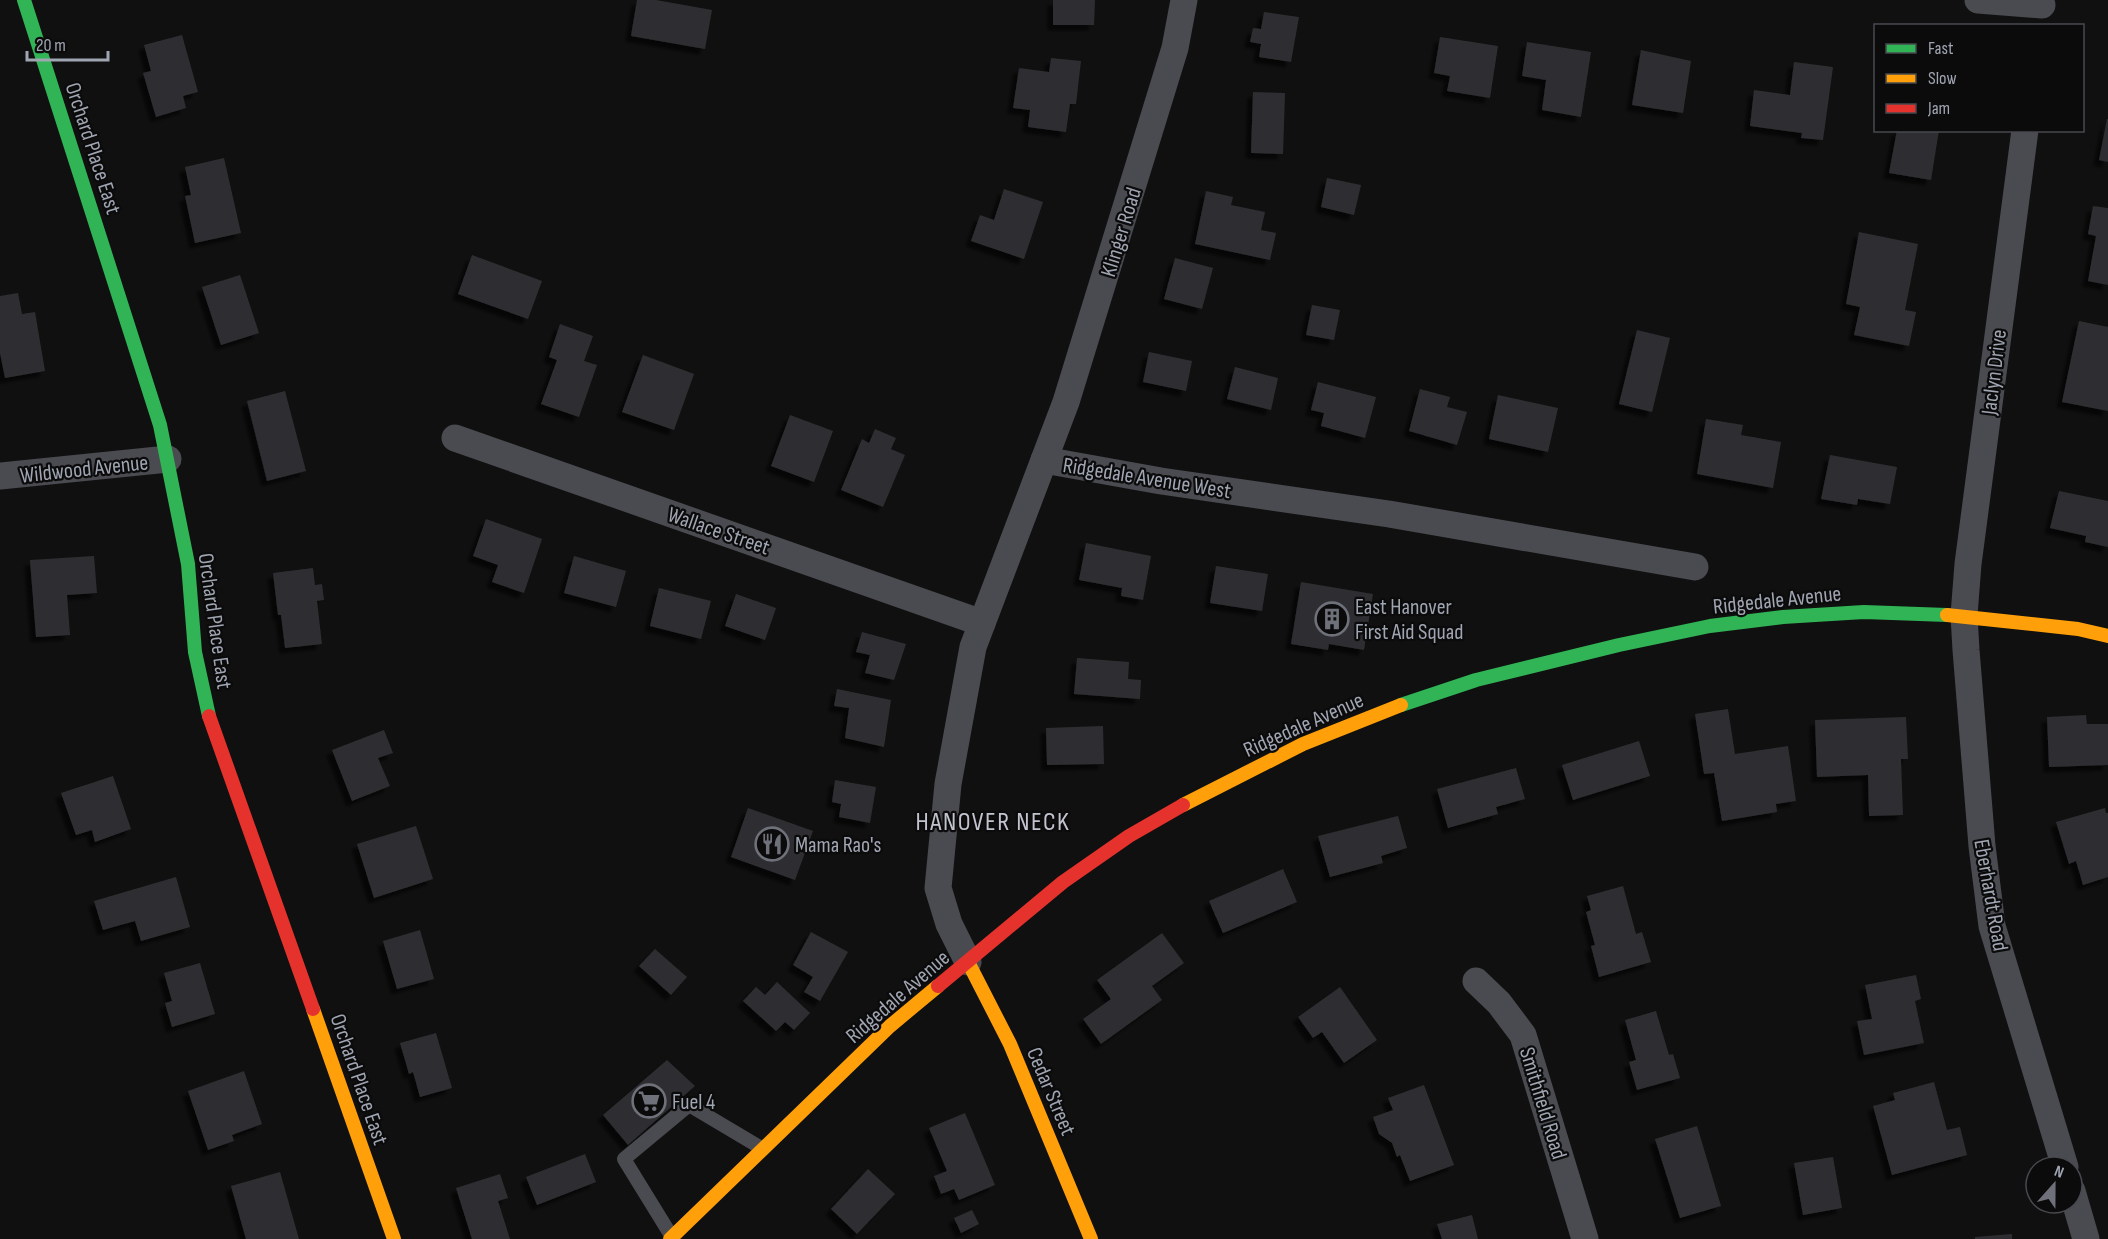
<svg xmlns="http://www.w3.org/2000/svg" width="2108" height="1239" font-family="'Sofia Sans Condensed',sans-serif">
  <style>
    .building { fill: #2e2e30; filter: url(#shadow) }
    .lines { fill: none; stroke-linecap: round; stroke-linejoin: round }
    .lane { stroke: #4a4b50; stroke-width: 14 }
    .street { stroke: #4a4b50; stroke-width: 27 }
    .fast { stroke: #30b455; stroke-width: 14 }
    .slow { stroke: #ff9f0a; stroke-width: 14 }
    .jam { stroke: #e5322d; stroke-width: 14 }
    .labels { text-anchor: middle; stroke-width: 4.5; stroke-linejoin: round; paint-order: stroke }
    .street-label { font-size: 22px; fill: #a0a5b2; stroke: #0b0b0c }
    .poi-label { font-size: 22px; fill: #a0a5b2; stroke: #0b0b0c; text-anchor: start }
    .quarter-label { font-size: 26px; letter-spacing: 1.5px; fill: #c1c4ce; stroke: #0b0b0c }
  </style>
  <defs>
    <filter id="shadow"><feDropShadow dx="-5.5" dy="5.5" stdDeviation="1.5" flood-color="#0009"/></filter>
  </defs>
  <rect width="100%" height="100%" fill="#101010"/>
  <g class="building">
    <path d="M637,0h19l56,10 -7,39 -74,-13z"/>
    <path d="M1053,0h42l-1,25h-41z"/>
    <path d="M1264,12l35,5 -8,45 -32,-5 2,-13 -11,-2 3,-14 8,1z"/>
    <path d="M182,35l16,57 -15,4 3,12 -30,9 -13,-44 8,-2 -7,-26z"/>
    <path d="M1440,37l58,9 -8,52 -43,-7 3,-15 -16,-3z"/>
    <path d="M1527,42l64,10 -10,65 -39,-7 4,-30 -24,-4z"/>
    <path d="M1641,50l50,11 -8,52 -51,-8z"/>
    <path d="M1051,58l30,3 -5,43h-6l-4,28 -38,-5 2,-17 -17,-2 6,-40 30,4z"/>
    <path d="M1794,62l39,5 -10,73 -22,-2 1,-5 -52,-7 4,-36 36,5z"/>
    <path d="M1253,92l32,1 -2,61 -32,-1z"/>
    <path d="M2107,119h1v43l-9,-2z"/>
    <path d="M1897,130h42l-8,50 -42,-7z"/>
    <path d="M224,158l17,75 -46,10 -10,-47 6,-1 -6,-28z"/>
    <path d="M1327,178l34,7 -7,30 -33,-8z"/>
    <path d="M1004,189l39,13 -19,57 -53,-18 9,-26 14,5z"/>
    <path d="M1206,191l27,6 -2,8 34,7 -4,18 15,3 -6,27 -75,-16z"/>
    <path d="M2093,206l15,2v77l-20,-4 8,-45 -8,-2z"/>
    <path d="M1859,232l59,12 -13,66 11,2 -7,34 -55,-11 6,-28 -14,-3z"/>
    <path d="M472,255l70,26 -14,38 -70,-25z"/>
    <path d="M1175,258l38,10 -11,41 -38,-10z"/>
    <path d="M240,275l19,58 -38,12 -19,-58z"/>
    <path d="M18,293l4,21 13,-2 10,59 -40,7 -5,-25v-57z"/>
    <path d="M1312,305l28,5 -6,30 -28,-5z"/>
    <path d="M2079,321l29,6v84l-46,-9z"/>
    <path d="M560,324l33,12 -9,25 13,4 -18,52 -38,-13 16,-44 -8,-3z"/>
    <path d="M1637,330l33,8 -18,74 -33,-8z"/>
    <path d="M1149,352l43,9 -6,30 -43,-9z"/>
    <path d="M643,355l51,19 -20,56 -52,-18z"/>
    <path d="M1235,367l43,11 -7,32 -44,-11z"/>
    <path d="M1318,382l58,15 -11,41 -44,-12 3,-13 -13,-3z"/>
    <path d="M1420,389l30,8 -3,10 20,5 -10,33 -48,-14z"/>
    <path d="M285,391l21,80 -39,10 -20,-80z"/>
    <path d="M1498,395l60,13 -10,44 -59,-13z"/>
    <path d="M790,415l43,16 -19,51 -43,-16z"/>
    <path d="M1706,419l37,6 -2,10 40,7 -8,46 -76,-14z"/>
    <path d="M875,429l21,9 -5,11 14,6 -22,52 -42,-17 21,-51 7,4z"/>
    <path d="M1830,455l67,12 -7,37 -32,-5 -1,6 -36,-6z"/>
    <path d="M2059,491l49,10v46l-23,-5 1,-6 -36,-8z"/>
    <path d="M486,519l56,20 -18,54 -32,-11 6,-17 -25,-9z"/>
    <path d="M1086,543l65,13 -8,44 -22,-4 1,-8 -43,-8z"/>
    <path d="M94,556l3,37 -30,2 3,40 -34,2 -6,-77z"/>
    <path d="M574,556l52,15 -10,36 -52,-14z"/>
    <path d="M1216,566l52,8 -6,37 -52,-8z"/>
    <path d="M313,568l2,17 7,-1 2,16 -7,1 5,43 -37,4 -4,-33h-3l-5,-42z"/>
    <path d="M1301,582l72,12 -9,56 -35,-6 -1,6 -37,-6z"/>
    <path d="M659,588l52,13 -10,38 -51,-13z"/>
    <path d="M736,594l40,14 -11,32 -40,-14z"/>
    <path d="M862,632l44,12 -12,36 -29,-7 5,-18 -14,-3z"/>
    <path d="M1077,658l52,4 -1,17 13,1 -1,19 -66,-5z"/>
    <path d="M837,689l54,11 -7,47 -39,-9 4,-30 -15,-2z"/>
    <path d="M1728,709l7,45 53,-8 8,55 -20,3 1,8 -55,9 -8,-48 -10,1 -9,-60z"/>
    <path d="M2086,715l1,9h21v41l-59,2 -2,-50z"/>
    <path d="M1906,717l2,42h-7l2,56 -34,1 -1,-41 -51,2 -2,-57z"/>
    <path d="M1103,726l1,38 -57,1 -1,-37z"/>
    <path d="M384,730l9,23 -15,5 12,28 -38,15 -20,-51z"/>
    <path d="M1639,741l11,35 -77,24 -11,-35z"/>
    <path d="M1516,768l9,31 -29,8 2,7 -50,14 -11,-39z"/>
    <path d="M113,776l18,53 -36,13 -3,-12 -16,5 -15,-42z"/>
    <path d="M835,780l41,7 -6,36 -31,-6 2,-13 -9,-2z"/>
    <path d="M748,808l65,23 -18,49 -64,-23z"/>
    <path d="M2105,808l1,5h2v64l-25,8 -7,-24 -7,3 -13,-42z"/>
    <path d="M1398,816l9,32 -26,8 2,7 -53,14 -12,-41z"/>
    <path d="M416,826l17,53 -59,19 -17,-54z"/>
    <path d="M1283,869l14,33 -74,31 -14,-32z"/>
    <path d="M176,877l14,50 -49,14 -6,-20 -32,9 -9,-29z"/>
    <path d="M1623,886l13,48 6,-2 9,30 -52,15 -8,-31 4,-1 -9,-33 5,-2 -4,-14z"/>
    <path d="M420,930l14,49 -37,10 -14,-48z"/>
    <path d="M811,932l37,20 -28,49 -16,-9 9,-15 -20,-12z"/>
    <path d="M1162,933l22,30 -32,23 10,14 -61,44 -18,-25 28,-20 -14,-19z"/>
    <path d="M655,949l32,28 -16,18 -32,-29z"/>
    <path d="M200,963l15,51 -43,13 -7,-24 7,-2 -8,-28z"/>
    <path d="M1916,975l5,24 -6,2 9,42 -60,12 -7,-34 15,-2 -7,-34z"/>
    <path d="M777,982l33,31 -16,17 -9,-8 -9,9 -33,-30 13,-14 9,8z"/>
    <path d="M1340,987l37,53 -33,23 -22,-31 -9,6 -15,-21z"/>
    <path d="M1656,1011l13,44 4,-1 7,24 -43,12 -8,-28 7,-2 -11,-40z"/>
    <path d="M436,1033l16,55 -32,9 -7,-25 -4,2 -9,-31z"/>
    <path d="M667,1060l28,26 -67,59 -25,-30z"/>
    <path d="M244,1071l18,53 -30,11 2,6 -26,9 -20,-59z"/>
    <path d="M1934,1082l13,48 13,-3 7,28 -75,20 -19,-69 22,-6 -2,-7z"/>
    <path d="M1424,1085l30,80 -44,16 -10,-26 -3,2 -5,-14 -13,-9 -6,-17 20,-7 -5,-12z"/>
    <path d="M965,1113l30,72 -36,15 -5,-11 -13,5 -7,-18 13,-5 -18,-43z"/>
    <path d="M1697,1126l24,80 -41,12 -25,-79z"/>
    <path d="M585,1154l11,28 -59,23 -11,-28z"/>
    <path d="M1833,1157l9,51 -39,7 -9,-52z"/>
    <path d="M868,1169l27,25 -38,40 -26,-25z"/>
    <path d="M280,1172l19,67h-53l-15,-53z"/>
    <path d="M500,1174l8,24 -10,3 12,38h-38l-16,-51z"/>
    <path d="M972,1210l7,14 -18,9 -7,-15z"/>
    <path d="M1472,1215l6,24h-36l-5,-15z"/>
    <path d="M2012,1234v5h-37v-2z"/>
  </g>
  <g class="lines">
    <path class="lane" d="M672,1237l-48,-78 65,-54 74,44"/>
    <g class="street">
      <path d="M1978,0l64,5"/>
      <path d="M2025,130l-57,434 -4,51 2,35 16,196 10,80 73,241"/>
      <path d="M455,438l527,185"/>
      <path d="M1044,460l117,21 228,33 306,53"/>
      <path d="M0,476l168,-17"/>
      <path d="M968,962l-19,-38 -11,-36 10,-104 25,-137 93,-245 109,-354 9,-48"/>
      <path d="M1476,981l23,22 24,32 62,204"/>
      <path d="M2072,1191l14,48"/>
    </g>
    <g class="fast">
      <path d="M24,0l136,425 28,139 7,88 14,64"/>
      <path d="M1401,705l75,-25 143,-35 91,-19 73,-9 81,-5 83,3"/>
    </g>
    <g class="slow">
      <path d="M1947,615l131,14 30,7"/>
      <path d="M1183,805l120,-61 98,-39"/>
      <path d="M968,962l42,82 81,195"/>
      <path d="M313,1009l81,230"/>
      <path d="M670,1239l220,-213 48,-40"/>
    </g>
    <g class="jam">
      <path d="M209,716l104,293"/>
      <path d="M938,986l125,-104 66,-46 54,-31"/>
    </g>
  </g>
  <defs>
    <symbol id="building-ring" viewBox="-11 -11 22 22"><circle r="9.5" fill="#0b0b0c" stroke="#6e7179" stroke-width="1.5"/><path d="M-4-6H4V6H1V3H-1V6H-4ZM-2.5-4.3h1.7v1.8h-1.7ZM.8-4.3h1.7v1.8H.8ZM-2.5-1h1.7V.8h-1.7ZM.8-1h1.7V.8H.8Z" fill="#6e7179"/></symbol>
    <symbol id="restaurant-ring" viewBox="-11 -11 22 22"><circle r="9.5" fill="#0b0b0c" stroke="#6e7179" stroke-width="1.5"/><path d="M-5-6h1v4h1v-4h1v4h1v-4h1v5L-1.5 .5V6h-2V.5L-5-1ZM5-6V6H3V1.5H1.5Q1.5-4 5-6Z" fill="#6e7179"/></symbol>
    <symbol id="supermarket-ring" viewBox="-11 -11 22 22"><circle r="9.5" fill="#0b0b0c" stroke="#6e7179" stroke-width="1.5"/><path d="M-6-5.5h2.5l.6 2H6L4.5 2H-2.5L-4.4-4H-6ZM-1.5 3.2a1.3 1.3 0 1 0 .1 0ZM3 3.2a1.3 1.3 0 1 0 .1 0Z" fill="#6e7179"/></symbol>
  </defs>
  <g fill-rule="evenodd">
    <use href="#building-ring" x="1313" y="600" width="38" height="38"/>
    <use href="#restaurant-ring" x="753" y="825" width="38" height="38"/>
    <use href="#supermarket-ring" x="630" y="1082" width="38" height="38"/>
  </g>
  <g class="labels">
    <g class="street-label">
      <text transform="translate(94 148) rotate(72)" y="8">Orchard Place East</text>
      <text transform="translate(1120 232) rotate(-73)" y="8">Klinger Road</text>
      <text transform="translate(1993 372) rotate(-83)" y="8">Jaclyn Drive</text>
      <text transform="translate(84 468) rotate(-6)" y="8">Wildwood Avenue</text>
      <text transform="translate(1147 477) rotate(9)" y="8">Ridgedale Avenue West</text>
      <text transform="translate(719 530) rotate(19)" y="8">Wallace Street</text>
      <text transform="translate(1777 599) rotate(-6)" y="8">Ridgedale Avenue</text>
      <text transform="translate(216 621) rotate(82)" y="8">Orchard Place East</text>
      <text transform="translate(1303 724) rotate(-24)" y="8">Ridgedale Avenue</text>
      <text transform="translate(1992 895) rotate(80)" y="8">Eberhardt Road</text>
      <text transform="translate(897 996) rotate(-41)" y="8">Ridgedale Avenue</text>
      <text transform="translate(360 1079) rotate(71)" y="8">Orchard Place East</text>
      <text transform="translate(1052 1091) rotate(67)" y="8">Cedar Street</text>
      <text transform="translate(1544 1103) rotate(73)" y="8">Smithfield Road</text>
    </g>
    <g class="poi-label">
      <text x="1355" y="614">East Hanover<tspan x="1355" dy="25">First Aid Squad</tspan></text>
      <text x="795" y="852">Mama Rao's</text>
      <text x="672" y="1109">Fuel 4</text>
    </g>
    <g class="quarter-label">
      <text x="993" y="830">HANOVER NECK</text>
    </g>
  </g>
  <rect x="1874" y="24" width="210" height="108" fill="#0b0b0c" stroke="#47494e" stroke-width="1.5"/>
  <rect x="1886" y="44" width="30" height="9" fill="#30b455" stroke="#47494e" stroke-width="1.5"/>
  <text x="1928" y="54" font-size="18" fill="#a0a5b2">Fast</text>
  <rect x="1886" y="74" width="30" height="9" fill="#ff9f0a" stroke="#47494e" stroke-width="1.5"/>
  <text x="1928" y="84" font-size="18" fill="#a0a5b2">Slow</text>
  <rect x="1886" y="104" width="30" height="9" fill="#e5322d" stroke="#47494e" stroke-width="1.5"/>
  <text x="1928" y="114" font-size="18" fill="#a0a5b2">Jam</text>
  <g transform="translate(2054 1185) rotate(21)"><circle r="28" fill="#0b0b0c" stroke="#47494e" stroke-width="1.5"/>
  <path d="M0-4.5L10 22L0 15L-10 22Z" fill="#6e7179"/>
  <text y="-9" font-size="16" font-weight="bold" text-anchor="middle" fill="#a0a5b2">N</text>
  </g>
  <path d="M27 51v9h81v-9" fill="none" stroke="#a0a5b2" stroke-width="3"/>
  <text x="36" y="51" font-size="18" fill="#a0a5b2" stroke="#0b0b0c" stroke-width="4.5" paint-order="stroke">20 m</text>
</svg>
